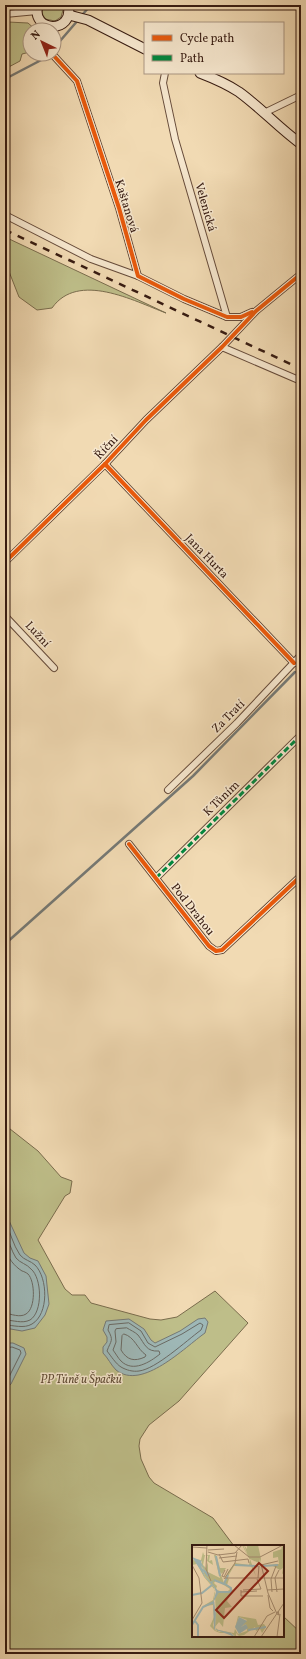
<svg xmlns="http://www.w3.org/2000/svg" width="306" height="1659" font-family="Vollkorn,serif">
  <style>
    .green { fill: #bebe89; stroke: #7a6c4d }
    .water { fill: #9eb8b7; stroke: #757975 }
    .lines { fill: none; stroke-linecap: round; stroke-linejoin: round }
    .shore { stroke: #6a6a64; stroke-width: 1 }
    .stream { stroke: #757975; stroke-width: 2.5 }
    .street-casing { stroke: #664b3a; stroke-width: 8 }
    .secondary-casing { stroke: #371b11; stroke-width: 11 }
    .street { stroke: #f6e7ce; stroke-width: 6 }
    .secondary { stroke: #f6e7ce; stroke-width: 9 }
    .rail { stroke: #371b11; stroke-width: 2.5; stroke-dasharray: 7 7; stroke-linecap: butt }
    .quiet { stroke: #00873e; stroke-width: 3; stroke-dasharray: 6 3; stroke-linecap: butt }
    .cycleway-casing { stroke: #f6e7ce; stroke-width: 6 }
    .cycleway { stroke: #e8590c; stroke-width: 4 }
    .labels { text-anchor: middle; stroke-width: 3; stroke-linejoin: round; paint-order: stroke }
    .street-label { font-size: 12px; fill: #371b11; stroke: #f6e7ce }
    .park-label { font-size: 12px; font-style: italic; fill: #604c35; stroke: #f6e7ce }
    .inset-river { fill: none; stroke: #9eb8b7; stroke-width: 2 }
    .inset-road { fill: none; stroke: #a78e72; stroke-width: 1 }
    .view { fill: #8f2418; fill-opacity: 0.15; stroke: #8f2418; stroke-width: 2 }
    .inset-edge { fill: none; stroke: #371b11; stroke-width: 2 }
  </style>
  <rect width="100%" height="100%" fill="#f1dab3"/>
  <filter id="stains"><feTurbulence type="fractalNoise" baseFrequency=".005" numOctaves="4"/><feColorMatrix values="0 0 0 0 .2 0 0 0 0 .09 0 0 0 0 .02 0 0 0 .5 -.17"/></filter>
  <radialGradient id="worn" r=".72"><stop offset=".6" stop-color="#630" stop-opacity="0"/><stop offset="1" stop-color="#630" stop-opacity=".3"/></radialGradient>
  <g class="green">
    <path d="M43,5h18l2,5 -2,7 -6,4 -10,-2 -3,-6z"/>
    <path d="M8,22l20,1 8,7h-6v22l-8,2 -2,7 -15,8v-46z"/>
    <path d="M5,237l161,76c-32,-12 -88,-42 -114,-5l-15,2 -18,-13 -11,-28 -3,-2z"/>
    <path d="M5,1125l33,26 23,26 11,4 -2,12 -5,3 -27,44 27,49 7,6h13l6,8 59,16 11,1 16,-3 38,-26 33,32 -69,78 -30,24 -9,14 -1,7 2,13 8,18 5,6 59,35 21,28h-41v90h90v-20l18,17v21h-296z"/>
  </g>
  <g class="water">
    <path d="M5,1212l19,41 6,5 8,3 8,15 3,28 -4,11 -10,13 -13,3 -17,-3z"/>
    <path d="M205,1318l3,4 -3,11c-20,14 -63,58 -89,37 -5,-5 -8,-12 -13,-17v-6l4,-5v-5l-4,-7 3,-9 23,-2 15,10 7,11 4,3 25,-12 18,-12z"/>
    <path d="M8,1343h5l11,5 2,6 -15,30 -6,6v-45z"/>
  </g>
  <g class="lines">
    <g class="shore">
      <path d="M5,1221c5,10 8,24 15,34 4,5 11,6 15,10 13,13 14,49 -3,59 -8,5 -19,1 -27,1"/>
      <path d="M5,1232c4,9 6,18 11,26 4,5 11,6 15,11 11,9 12,43 -1,51 -8,4 -17,0 -25,0"/>
      <path d="M5,1249c3,9 9,17 17,22 1,0 5,2 6,3 7,7 8,34 -2,40 -6,4 -15,0 -21,-1"/>
      <path d="M129,1323l12,8 7,12 7,4 27,-13 18,-11 3,2 -2,5c-15,11 -45,39 -62,41 -6,1 -13,-1 -18,-4 -5,-3 -10,-11 -14,-16 4,-11 7,-10 1,-21l1,-5z"/>
      <path d="M127,1328c3,2 8,4 11,7 7,9 8,17 21,16l1,3c-10,8 -27,19 -39,7 -3,-3 -5,-7 -8,-11l3,-8 -1,-11 1,-2z"/>
      <path d="M124,1334c11,3 13,15 22,21l-1,2c-11,5 -18,3 -24,-7l1,-14z"/>
      <path d="M5,1348l7,-1 8,3 1,3 -16,32"/>
    </g>
    <g class="stream">
      <path d="M82,15l9,-10"/>
      <path d="M54,48l25,-29"/>
      <path d="M5,79l42,-22 2,-3"/>
      <path d="M5,944l188,-168 102,-104"/>
    </g>
    <defs>
      <g id="street">
        <path d="M5,14l32,-3"/>
        <path d="M54,56l23,25 42,127 19,68 46,23 43,18h14l11,-5"/>
        <path d="M165,73l-2,10 12,56 52,178"/>
        <path d="M264,113l37,-18"/>
        <path d="M5,215l86,44 47,17"/>
        <path d="M222,347l79,34"/>
        <path d="M105,464l189,199"/>
        <path d="M5,562l100,-98 41,-44 76,-73 34,-36 45,-37"/>
        <path d="M5,616l49,52"/>
        <path d="M168,790l69,-67 64,-68"/>
        <path d="M129,844l80,102 7,5 6,-1 79,-74"/>
        <path d="M156,878l145,-143"/>
      </g>
      <g id="secondary">
        <path d="M38,5c-8,28 37,29 30,0"/>
        <path d="M69,15l19,5 57,29"/>
        <path d="M200,73c13,5 27,11 39,19 22,16 40,36 62,52"/>
      </g>
    </defs>
    <use href="#street" class="street-casing"/>
    <use href="#secondary" class="secondary-casing"/>
    <use href="#street" class="street"/>
    <use href="#secondary" class="secondary"/>
    <path class="rail" d="M5,230l296,139"/>
    <path class="quiet" d="M156,878l145,-143"/>
    <defs>
      <g id="cycleway">
        <path d="M54,56l23,25 42,127 19,68 46,23 43,18h14l11,-5"/>
        <path d="M105,464l189,199"/>
        <path d="M5,562l100,-98 41,-44 76,-73 34,-36 45,-37"/>
        <path d="M129,844l80,102 7,5 6,-1 79,-74"/>
      </g>
    </defs>
    <use href="#cycleway" class="cycleway-casing"/>
    <use href="#cycleway" class="cycleway"/>
  </g>
  <g class="labels">
    <g class="street-label">
      <text transform="translate(127 206) rotate(73)" y="4">Kaštanová</text>
      <text transform="translate(206 207) rotate(74)" y="4">Velenická</text>
      <text transform="translate(106 447) rotate(-47)" y="4">Říční</text>
      <text transform="translate(207 556) rotate(46)" y="4">Jana Hurta</text>
      <text transform="translate(38 634) rotate(47)" y="4">Lužní</text>
      <text transform="translate(228 716) rotate(-45)" y="4">Za Tratí</text>
      <text transform="translate(221 798) rotate(-44)" y="4">K Tůním</text>
      <text transform="translate(193 909) rotate(52)" y="4">Pod Drahou</text>
    </g>
    <g class="park-label">
      <text x="81" y="1383">PP Tůně u Špačků</text>
    </g>
  </g>
  <g transform="translate(192 1545)">
    <rect width="92" height="92" fill="#f1dab3"/>
    <path d="M50,0h1l5,11 -4,-11 3,4v-4h11l3,14v4l-1,-4 -1,4 -9,-4 6,17 -5,-10h-17l-7,12 2,1 -2,6 6,5 -6,11 5,6 -7,1 -2,19 -4,-5 -4,5 3,3 16,3 4,-17 18,3 2,6 6,-1 2,3 -4,6 -2,-4 -4,2 -1,-4 -11,8 -5,1 -3,-3v4l-5,-4h-2l3,2 1,2 -4,-4h-9l-5,-2 -5,-5 4,-9 -1,-12 -10,1 10,-6 2,-10 -11,-13 -7,-13 -5,1v-6l6,4 7,14 9,10 1,6 -2,11 2,12 -2,9 2,5 4,2h7l-9,-1 -2,-4 1,-14 -1,-16 4,-5 -2,-2 9,3 4,-4 -14,-9 -2,3 3,3 -1,3 -11,-13 -2,-5 5,3 -7,-8 1,-5 -8,-1 -2,-4 2,3 7,1 2,-8 1,3h6l-1,6 3,-1 1,5 -6,-4 1,-5 -3,-1 -2,10 3,3 2,-6v10l12,6 -6,-23h2l4,13h6l-4,6 -2,-2 4,11 4,-11 7,-9 14,2 1,-5zM47,72l8,3 -6,7 5,-3 1,7 -9,3 -3,-5zM92,0v28l-2,1 1,-6 -3,2 -9,-5 8,-1 -1,-7 -5,1v-6l9,-3 -1,-1z" fill="#bebe89" fill-rule="evenodd"/>
    <path d="M0,12l10,4 -1,1 4,8 -4,-5 1,3 8,6 -2,3 -5,-6 2,5 6,6 3,-2 -2,3 7,9 -5,9 2,13 -1,15 16,4 4,4 -21,-8 -1,-27 3,-10 -2,-5 -9,-10zM47,72l8,4 -6,6 5,-3 2,4 -9,6 -4,-7z" fill="#9eb8b7"/>
    <path class="inset-river" d="M24,11l4,20M43,20l23,1M71,21l15,-1M22,35l10,4 4,-9M26,47h13v-4l-6,-4M0,50l10,-2 10,-8M3,76l3,4v12M0,80l11,-18 11,-5M56,85l18,-3"/>
    <path class="inset-road" d="M15,0l-1,24 5,12M42,0l15,12h11M0,2l15,1M16,5l16,-1M16,7l10,3 17,-2 7,-8M27,9l4,8 25,-3 1,4M68,12l23,-12M27,13l18,-2M69,19l7,29 9,21 2,1 -1,-4M0,20l7,13 3,25 -10,17M69,20l17,-4M33,25l-3,6 2,1 4,-8M33,33h59M66,33l1,-12M32,34l11,-16 2,-11M49,45v6h22M51,45l18,-1 -4,-10M75,45l17,-1M49,47l16,-1M80,47l-1,-13 5,-13M85,47l-2,-14 4,-8M76,50l2,13 3,3M62,92l13,-21 8,-4M69,92l23,-34M85,92l3,-23"/>
    <path class="view" d="M67,18l9,8 -44,47 -8,-8z"/>
    <rect width="92" height="92" class="inset-edge"/>
  </g>
  <rect width="306" height="1659" fill="none" stroke="#f1dab3" stroke-width="20"/>
  <rect x="6" y="6" width="294" height="1647" fill="none" stroke="#371b11" stroke-width="2"/>
  <rect x="10" y="10" width="286" height="1639" fill="none" stroke="#371b11"/>
  <rect x="144" y="22" width="140" height="52" fill="#f6e7ce" stroke="#aa9582"/>
  <rect x="152" y="35" width="20" height="6" fill="#e8590c" stroke="#aa9582"/>
  <text x="180" y="42" font-size="12" fill="#371b11">Cycle path</text>
  <rect x="152" y="55" width="20" height="6" fill="#00873e" stroke="#aa9582"/>
  <text x="180" y="62" font-size="12" fill="#371b11">Path</text>
  <g transform="translate(42 42) rotate(317)"><circle r="19" fill="#f6e7ce" stroke="#aa9582"/>
  <path d="M0-3L7 15L0 10L-7 15Z" fill="#8f2418"/>
  <text y="-6" font-size="11" font-weight="bold" text-anchor="middle" fill="#371b11">N</text>
  </g>
  <rect width="100%" height="100%" filter="url(#stains)"/>
  <rect width="100%" height="100%" fill="url(#worn)"/>
</svg>
